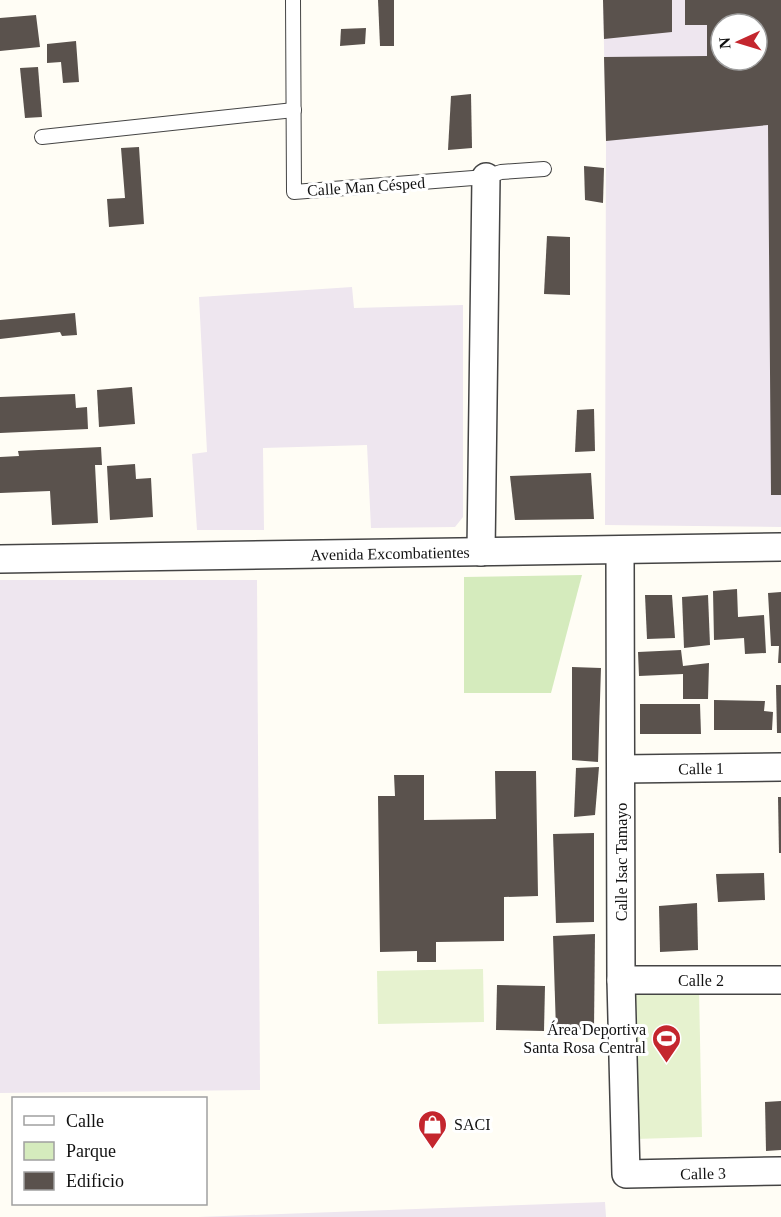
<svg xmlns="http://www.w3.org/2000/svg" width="781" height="1217" font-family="'Times New Roman',serif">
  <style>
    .industrial { fill: #eee6ef; fill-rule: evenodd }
    .green { fill: #d5ebbd }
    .pitch { fill: #e6f2cf }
    .building { fill: #5a524d; fill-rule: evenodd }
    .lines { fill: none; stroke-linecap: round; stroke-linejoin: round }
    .lane-casing { stroke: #444; stroke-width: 16 }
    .street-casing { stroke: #444; stroke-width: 30 }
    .lane { stroke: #fff; stroke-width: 14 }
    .street { stroke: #fff; stroke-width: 27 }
    .labels { text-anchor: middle; stroke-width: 6; stroke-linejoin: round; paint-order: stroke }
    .street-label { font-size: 16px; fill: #111; stroke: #fff }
    .poi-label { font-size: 16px; fill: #111; stroke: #fff; text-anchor: end }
  </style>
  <rect width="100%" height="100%" fill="#fffdf5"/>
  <g class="industrial">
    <path d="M603,0h178v527l-176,-2 1,-384zM721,24h36v36h-36z"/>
    <path d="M352,287l2,21 109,-3v212l-8,10 -84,1 -4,-83 -104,3 1,82h-67l-5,-76 15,-2 -8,-155z"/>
    <path d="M0,580h257l3,510 -260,3z"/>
    <path d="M605,1202l1,15h-408z"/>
  </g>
  <path class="green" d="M582,575l-31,118h-87v-116z"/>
  <g class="pitch">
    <path d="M483,969l1,53 -106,2 -1,-53z"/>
    <path d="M633,990h66l3,147 -67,2z"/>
  </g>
  <g class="building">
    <path d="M378,0h16v46h-14z"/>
    <path d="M603,0h69v32l-68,7z"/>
    <path d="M685,0h96v495h-10l-3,-370 -162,16 -2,-84 103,-1v-31h-22zM721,24h36v36h-36z"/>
    <path d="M36,15l4,32 -40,4v-33z"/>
    <path d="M366,28l-1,16 -25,2 1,-17z"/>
    <path d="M76,41l3,41 -16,1 -2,-21 -14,1v-19z"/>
    <path d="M38,67l4,50 -17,1 -5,-50z"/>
    <path d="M471,94l1,54 -24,2 3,-54z"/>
    <path d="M139,147l5,77 -35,3 -2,-28 18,-1 -4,-50z"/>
    <path d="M584,166l20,2 -1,35 -18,-3z"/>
    <path d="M547,236l23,1v58l-26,-1z"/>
    <path d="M75,313l2,22 -15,1 -2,-4 -60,7v-19z"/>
    <path d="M132,387l3,37 -36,3 -2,-37z"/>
    <path d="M75,394l1,14 11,-1 1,22 -88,4v-36z"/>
    <path d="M594,409l1,42 -20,1 2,-42z"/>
    <path d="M101,447l1,18h-7l3,58 -46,2 -2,-34 -50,2v-36l19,-1 -1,-5z"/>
    <path d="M135,464l1,15 15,-1 2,39 -43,3 -3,-54z"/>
    <path d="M591,473l3,46 -79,1 -5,-44z"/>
    <path d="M737,589l1,28 26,-2 2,38 -21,1 -1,-16 -30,2 -1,-49z"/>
    <path d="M781,592v71h-3l1,-17h-8l-3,-53z"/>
    <path d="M645,595h27l3,43 -28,1z"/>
    <path d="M708,595l2,50 -26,3 -2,-51z"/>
    <path d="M681,650l2,16 26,-3 -1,36h-25v-25l-44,2 -1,-24z"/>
    <path d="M572,667l29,1 -3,94 -26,-2z"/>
    <path d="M776,685h5v48h-4z"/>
    <path d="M714,700l51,1 -1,10 9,1 -1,18h-58z"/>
    <path d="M640,704h60l1,30h-61z"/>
    <path d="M599,767l-4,48 -21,2 2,-49z"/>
    <path d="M495,771h41l2,125 -34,1v44l-68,1v20h-19v-11l-37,1 -2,-156h17l-1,-21h30v45l72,-1z"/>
    <path d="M778,797h3v56h-2z"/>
    <path d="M594,833v89l-38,1 -3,-89z"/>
    <path d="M764,873l1,27 -47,2 -2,-28z"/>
    <path d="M697,903l1,47 -38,2 -1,-46z"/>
    <path d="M595,934l-1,95 -38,1 -3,-94z"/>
    <path d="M497,985l48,1 -1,45 -48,-1z"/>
    <path d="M781,1101v49l-15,1 -1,-49z"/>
  </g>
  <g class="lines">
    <defs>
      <g id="lane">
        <path d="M293,0l1,192 192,-15 15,-5 43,-3"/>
        <path d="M42,137l252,-27"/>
      </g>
      <g id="street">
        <path d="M620,550l1,430 5,194 155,-3"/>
        <path d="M481,552l5,-375"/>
        <path d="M0,559l781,-12"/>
        <path d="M621,769l160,-2"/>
        <path d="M621,980h160"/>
      </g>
    </defs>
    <use href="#lane" class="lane-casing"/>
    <use href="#street" class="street-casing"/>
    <use href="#lane" class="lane"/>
    <use href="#street" class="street"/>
  </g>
  <defs>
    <symbol id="stadium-pin" viewBox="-11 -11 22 30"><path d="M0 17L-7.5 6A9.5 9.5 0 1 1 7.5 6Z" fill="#c4262e" stroke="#fff"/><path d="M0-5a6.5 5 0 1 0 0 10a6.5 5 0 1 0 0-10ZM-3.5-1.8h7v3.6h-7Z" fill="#fff"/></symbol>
    <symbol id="shop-pin" viewBox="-11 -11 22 30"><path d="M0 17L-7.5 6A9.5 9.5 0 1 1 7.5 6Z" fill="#c4262e" stroke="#fff"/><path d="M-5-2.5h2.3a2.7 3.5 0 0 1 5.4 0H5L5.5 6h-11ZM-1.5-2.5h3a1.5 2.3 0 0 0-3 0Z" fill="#fff"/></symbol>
  </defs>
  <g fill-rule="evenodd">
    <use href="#stadium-pin" x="650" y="1022" width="33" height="45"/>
    <use href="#shop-pin" x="416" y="1108" width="33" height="45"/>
  </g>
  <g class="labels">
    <g class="street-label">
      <text transform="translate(366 186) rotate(-4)" y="6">Calle Man Césped</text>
      <text transform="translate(390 553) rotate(-1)" y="6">Avenida Excombatientes</text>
      <text transform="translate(701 768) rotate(-1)" y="6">Calle 1</text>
      <text transform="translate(621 862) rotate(-90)" y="6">Calle Isac Tamayo</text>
      <text x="701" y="986">Calle 2</text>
      <text transform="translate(703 1173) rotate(-1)" y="6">Calle 3</text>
    </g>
    <g class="poi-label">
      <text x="646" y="1035">Área Deportiva<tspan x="646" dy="18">Santa Rosa Central</tspan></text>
      <text x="454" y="1130" text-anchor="start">SACI</text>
    </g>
  </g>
  <rect x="12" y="1097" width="195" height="108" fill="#ffffff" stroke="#a0a0a0" stroke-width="1.5"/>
  <rect x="24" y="1116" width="30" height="9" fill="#ffffff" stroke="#a0a0a0" stroke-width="1.5"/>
  <text x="66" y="1127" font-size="18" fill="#111111">Calle</text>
  <rect x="24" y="1142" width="30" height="18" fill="#d5ebbd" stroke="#a0a0a0" stroke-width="1.5"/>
  <text x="66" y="1157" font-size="18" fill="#111111">Parque</text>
  <rect x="24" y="1172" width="30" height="18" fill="#5a524d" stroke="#a0a0a0" stroke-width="1.5"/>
  <text x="66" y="1187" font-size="18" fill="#111111">Edificio</text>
  <g transform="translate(739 42) rotate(266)"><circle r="28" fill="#ffffff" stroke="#a0a0a0" stroke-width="1.5"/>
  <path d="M0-4.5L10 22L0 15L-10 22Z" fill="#c4262e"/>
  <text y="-9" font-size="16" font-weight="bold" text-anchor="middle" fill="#111111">N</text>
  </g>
</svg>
